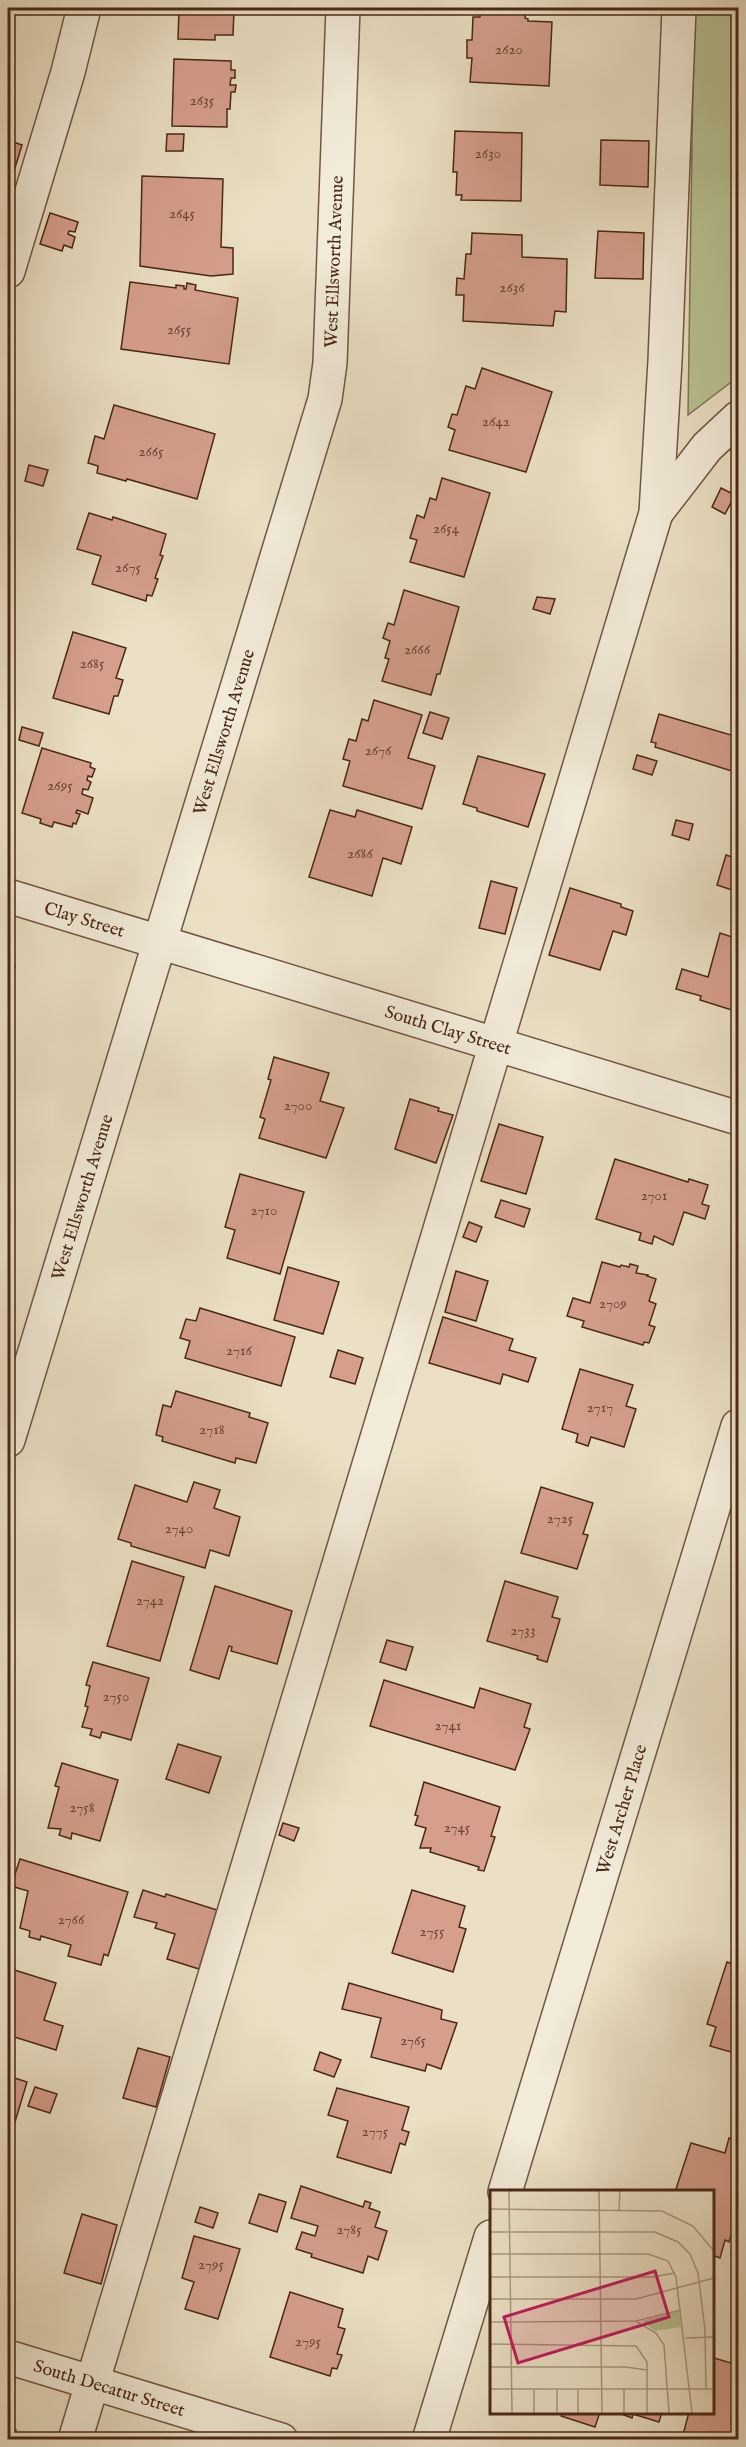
<svg xmlns="http://www.w3.org/2000/svg" width="746" height="2447" font-family="'IM FELL English',serif">
  <style>
    .green { fill: #b8c294; stroke: #817555; stroke-width: 1.5 }
    .building { fill: #d59f8c; stroke: #4a2816; stroke-width: 1.5 }
    .lines { fill: none; stroke-linecap: round; stroke-linejoin: round }
    .minor-casing { stroke: #725642; stroke-width: 36 }
    .minor { stroke: #f2ebd9; stroke-width: 33 }
    .labels { text-anchor: middle; stroke-width: 5; stroke-linejoin: round; paint-order: stroke }
    .number-label { font-size: 15px; fill: #6d4634 }
    .street-label { font-size: 18px; fill: #4a2816; stroke: #f2ebd9 }
    .inset-road { fill: none; stroke: #ab967f; stroke-width: 1.5 }
    .view { fill: #c2185b; fill-opacity: 0.15; stroke: #c2185b; stroke-width: 3 }
    .inset-edge { fill: none; stroke: #4a2816; stroke-width: 3 }
  </style>
  <rect width="100%" height="100%" fill="#ebe0c5"/>
  <filter id="stains"><feTurbulence type="fractalNoise" baseFrequency=".00333" numOctaves="4"/><feColorMatrix values="0 0 0 0 .2 0 0 0 0 .09 0 0 0 0 .02 0 0 0 .5 -.17"/></filter>
  <radialGradient id="worn" r=".72"><stop offset=".6" stop-color="#630" stop-opacity="0"/><stop offset="1" stop-color="#630" stop-opacity=".3"/></radialGradient>
  <path class="green" d="M694,8h44v369l-50,38z"/>
  <g class="building">
    <path d="M154,8h85l-1,3 -4,-1 -1,25h-18v5l-37,-1 1,-29h-25z"/>
    <path d="M481,8h45l-1,10 3,1v2l24,1 -3,64 -79,-4 2,-24h-5v-18h5l1,-23h7z"/>
    <path d="M174,59l57,2v9h4v8h-4l-1,7h6l-1,7h-4l-1,17h-3v18l-55,-1z"/>
    <path d="M455,131l67,2 -1,68 -60,-1 1,-5h-6l1,-23h-4z"/>
    <path d="M167,134h17l-1,17h-17z"/>
    <path d="M8,140l14,5 -14,46z"/>
    <path d="M601,140l48,1 -1,46 -48,-2z"/>
    <path d="M142,176l81,3 -2,68 12,1v26l-22,2 -71,-10z"/>
    <path d="M50,213l28,9 -3,10 -6,-1 -1,3 7,3 -3,11 -8,-3 -2,6 -22,-7z"/>
    <path d="M598,231l46,2 -1,46 -48,-1z"/>
    <path d="M472,233l50,2v22l45,2 -1,53 -11,-1 -2,15 -90,-5 1,-26h-8l1,-17 7,1 2,-25h5z"/>
    <path d="M130,282l46,6v-3l8,1v3h2l1,-6 9,2 -1,5 43,8 -9,66 -108,-15z"/>
    <path d="M482,368l70,24 -26,80 -77,-22 6,-20 -7,-3 4,-13 5,1 9,-29 9,3z"/>
    <path d="M114,405l101,29 -18,65 -70,-20 -1,2 -29,-8 1,-7 -10,-3 7,-27 9,3z"/>
    <path d="M29,465l19,5 -5,16 -18,-5z"/>
    <path d="M442,478l48,15 -26,84 -54,-15 7,-22 -7,-2 7,-23 7,3 6,-20 6,2z"/>
    <path d="M721,488l14,7 -10,19 -13,-7z"/>
    <path d="M89,513l23,7 1,-3 53,17 -6,21 3,1 -8,22 3,1 -6,17 -5,-1 -1,6 -54,-17 9,-28 -24,-7z"/>
    <path d="M404,590l55,17 -19,67h-3l-6,21 -49,-14 7,-22 -4,-1 5,-17 -7,-3 5,-15 6,2z"/>
    <path d="M537,597l18,2 -5,15 -17,-5z"/>
    <path d="M73,632l53,16 -10,30 7,2 -5,16h-4l-5,18 -56,-16z"/>
    <path d="M374,700l48,15 -14,43 27,8 -13,43 -79,-23 7,-25 -7,-2 6,-20 7,2 6,-22 6,2z"/>
    <path d="M430,712l19,6 -7,21 -19,-6z"/>
    <path d="M659,714l79,23v36l-83,-26 1,-4 -5,-1z"/>
    <path d="M22,727l21,6 -4,13 -20,-6z"/>
    <path d="M42,748l49,15 -1,4 5,2 -3,8 -4,-1 -1,4 4,2 -3,8 -5,-1 -1,5 11,4 -5,16 -11,-4 -1,3 4,1 -4,10 -3,-1 -1,4 -18,-5 -2,5 -12,-4 1,-4 -19,-6z"/>
    <path d="M637,755l20,6 -5,14 -19,-6z"/>
    <path d="M478,756l67,18 -17,53 -51,-16v-3l-14,-4z"/>
    <path d="M330,810l25,7 2,-7 55,17 -11,37 -18,-6 -11,38 -63,-19z"/>
    <path d="M676,820l17,4 -4,16 -17,-5z"/>
    <path d="M726,855l12,4v33l-21,-7z"/>
    <path d="M491,881l26,7 -12,46 -26,-6z"/>
    <path d="M570,888l51,16v3l12,4 -7,24 -13,-4 -13,39 -51,-15z"/>
    <path d="M720,933l18,6v73l-38,-12 1,-4 -25,-7 6,-20 26,8z"/>
    <path d="M8,963l7,3 -7,23z"/>
    <path d="M274,1057l55,16 -9,28 24,7 -18,50 -67,-20 6,-19 -5,-2 11,-37 -3,-1z"/>
    <path d="M410,1099l29,9 -1,3 15,4 -17,48 -41,-14z"/>
    <path d="M499,1124l44,13 -17,57 -45,-13z"/>
    <path d="M615,1159l73,23 1,-3 19,6 -6,19 7,2 -4,13 -21,-7 -11,33 -19,-9 -2,8 -13,-4 2,-7 -45,-14z"/>
    <path d="M240,1174l64,18 -24,82 -53,-16 8,-28 -10,-3z"/>
    <path d="M501,1200l29,9 -6,18 -29,-10z"/>
    <path d="M469,1222l13,5 -6,15 -13,-5z"/>
    <path d="M602,1262l18,5 1,-2 8,2 1,-3 8,2 -2,7 12,2 -1,1 9,3 -7,22 7,3 -7,21 6,2 -6,16 -5,-1 -1,3 -61,-18 2,-6 -17,-5 6,-18 17,5z"/>
    <path d="M288,1267l51,15 -16,52 -49,-14z"/>
    <path d="M456,1271l32,10 -12,40 -31,-9z"/>
    <path d="M200,1308l95,29 -14,49 -96,-28 5,-17 -10,-3 6,-19 10,2z"/>
    <path d="M443,1317l70,22 -4,11 27,8 -8,24 -25,-8 -3,10 -71,-21z"/>
    <path d="M338,1350l25,8 -8,26 -25,-7z"/>
    <path d="M580,1369l53,16 -7,21 10,3 -12,38 -33,-10 -3,9 -12,-4 2,-8 -16,-5z"/>
    <path d="M176,1391l74,22 -1,4 19,6 -12,40 -20,-5 -1,5 -73,-22 1,-4 -7,-2 7,-30 8,2z"/>
    <path d="M194,1482l26,8 -6,18 26,9 -11,39 -19,-6 -5,18 -74,-22v-3l-13,-4 17,-54 52,17z"/>
    <path d="M541,1487l52,16 -10,31 5,1 -11,34 -56,-16z"/>
    <path d="M132,1561l52,16 -24,84 -53,-15z"/>
    <path d="M505,1581l53,16 -6,20 8,2 -13,43 -10,-3 1,-3 -51,-15z"/>
    <path d="M215,1586l77,25 -15,53 -46,-13 1,-4 -3,-1 -10,33 -29,-9z"/>
    <path d="M387,1640l26,7 -7,23 -26,-8z"/>
    <path d="M93,1662l56,16 -18,62 -29,-8 -2,6 -10,-3 2,-6 -10,-2 6,-20 -3,-1 5,-20 -4,-1z"/>
    <path d="M384,1680l90,28 6,-20 51,16 -7,23 6,2 -15,41 -145,-44z"/>
    <path d="M178,1744l43,13 -12,36 -43,-14z"/>
    <path d="M62,1763l56,17 -18,61 -28,-8 -1,6 -12,-4 2,-6 -13,-1 11,-41 -4,-1z"/>
    <path d="M424,1782l76,25 -9,29 4,1 -11,34 -6,-1 1,-3 -49,-15 1,-4h-11l6,-20 -11,-3 3,-9 -3,-1z"/>
    <path d="M283,1823l16,5 -5,13 -15,-6z"/>
    <path d="M20,1859l108,33 -20,64 -4,-2 -3,11 -33,-9 3,-11 -30,-9 -1,4 -11,-3 1,-6 -10,-3 8,-37 -17,-5z"/>
    <path d="M143,1890l22,7 1,-3 51,16 -18,59 -32,-10 8,-25 -20,-6 2,-5 -23,-6z"/>
    <path d="M412,1890l53,16 -6,21 7,2 -13,43 -61,-19z"/>
    <path d="M738,1916v32l-2,-1 2,-7 -6,-1z"/>
    <path d="M727,1962l11,4v88l-28,-8 6,-19 -9,-3z"/>
    <path d="M8,1968l48,15 -12,37 19,6 -7,24 -48,-15z"/>
    <path d="M349,1983l93,27 -1,9 16,4 -16,46 -14,-5 -2,7 -54,-14 10,-39 -39,-9z"/>
    <path d="M138,2048l32,9 -14,50 -33,-9z"/>
    <path d="M320,2052l21,8 -7,17 -20,-7z"/>
    <path d="M8,2076l19,6 -19,63z"/>
    <path d="M35,2087l22,7 -7,19 -22,-7z"/>
    <path d="M337,2088l72,19 -7,23 7,2 -4,13 -5,-2 -9,30 -54,-16 11,-36 -20,-6z"/>
    <path d="M729,2138l9,3v79l-2,-1 -7,23 -4,-2 -5,18 -8,-3v-63h-37l16,-49 34,10z"/>
    <path d="M301,2186l62,21 2,-6 6,2 -2,5 11,4 -5,15 12,4 -9,29 -10,-4 -5,17 -52,-16 1,-3 -16,-5 6,-17 13,4 3,-10 -27,-8z"/>
    <path d="M259,2194l27,8 -9,30 -28,-9z"/>
    <path d="M200,2207l18,6 -5,15 -18,-6z"/>
    <path d="M82,2214l35,11 -16,59 -37,-11z"/>
    <path d="M194,2236l46,13 -22,70 -33,-10 9,-27 -12,-4z"/>
    <path d="M290,2292l53,17 -5,18 7,2 -8,25 5,1 -5,14 -5,-1 -2,8 -60,-19z"/>
    <path d="M714,2358l24,7v75h-49l1,-3 -7,-2 6,-23h23v-47z"/>
    <path d="M562,2412h38l-5,15 -34,-11z"/>
    <path d="M616,2412h46l-3,10 -26,-8 -1,4z"/>
    <path d="M8,2428l8,2 -3,10h-5z"/>
  </g>
  <g class="lines">
    <defs>
      <g id="minor">
        <path d="M8,271l60,-199 16,-64"/>
        <path d="M656,513l51,-66 31,-29"/>
        <path id="s1" d="M8,896l730,222"/>
        <path id="s2" d="M8,1440l317,-1041 5,-36 13,-355"/>
        <path id="s3" d="M505,2192l233,-766"/>
        <path id="s4" d="M8,2357l273,83"/>
        <path d="M75,2440l581,-1927 9,-152 14,-353"/>
        <path d="M429,2440l62,-203"/>
      </g>
    </defs>
    <use href="#minor" class="minor-casing"/>
    <use href="#minor" class="minor"/>
  </g>
  <g class="labels">
    <g class="number-label">
      <text x="509" y="54">2620</text>
      <text x="202" y="105">2635</text>
      <text x="488" y="158">2630</text>
      <text x="182" y="218">2645</text>
      <text x="512" y="292">2636</text>
      <text x="179" y="334">2655</text>
      <text x="496" y="426">2642</text>
      <text x="151" y="456">2665</text>
      <text x="446" y="533">2654</text>
      <text x="128" y="572">2675</text>
      <text x="417" y="654">2666</text>
      <text x="92" y="668">2685</text>
      <text x="378" y="755">2676</text>
      <text x="60" y="790">2695</text>
      <text x="360" y="858">2686</text>
      <text x="298" y="1110">2700</text>
      <text x="654" y="1200">2701</text>
      <text x="264" y="1215">2710</text>
      <text x="613" y="1308">2709</text>
      <text x="239" y="1355">2716</text>
      <text x="600" y="1412">2717</text>
      <text x="212" y="1434">2718</text>
      <text x="560" y="1523">2725</text>
      <text x="179" y="1533">2740</text>
      <text x="150" y="1605">2742</text>
      <text x="523" y="1635">2733</text>
      <text x="116" y="1701">2750</text>
      <text x="448" y="1730">2741</text>
      <text x="82" y="1812">2758</text>
      <text x="457" y="1832">2745</text>
      <text x="71" y="1924">2766</text>
      <text x="432" y="1936">2755</text>
      <text x="413" y="2045">2765</text>
      <text x="375" y="2136">2775</text>
      <text x="349" y="2234">2785</text>
      <text x="211" y="2269">2795</text>
      <text x="308" y="2346">2795</text>
    </g>
    <g class="street-label">
      <text dy="6" stroke="none"><textPath href="#s2" startOffset="1226">West Ellsworth Avenue</textPath></text>
      <text dy="6" stroke="none"><textPath href="#s2" startOffset="740">West Ellsworth Avenue</textPath></text>
      <text dy="6" stroke="none"><textPath href="#s1" startOffset="80">Clay Street</textPath></text>
      <text dy="6" stroke="none"><textPath href="#s1" startOffset="460">South Clay Street</textPath></text>
      <text dy="6" stroke="none"><textPath href="#s2" startOffset="254">West Ellsworth Avenue</textPath></text>
      <text dy="6" stroke="none"><textPath href="#s3" startOffset="400">West Archer Place</textPath></text>
      <text dy="6" stroke="none"><textPath href="#s4" startOffset="106">South Decatur Street</textPath></text>
    </g>
  </g>
  <g transform="translate(490 2190)">
    <rect width="224" height="224" fill="#ebe0c5"/>
    <path d="M189,121l2,16 -26,4 -13,-10z" fill="#b8c294"/>
    <path class="inset-road" d="M19,0l3,223M109,0l3,223M0,19l172,2 31,15 21,25M129,20l1,-20M0,42h165l23,10 12,12 8,19 7,57 1,59M0,64h158l20,7 8,16 16,136M0,87h162l23,-4M0,109h146l78,-21M0,132l146,-1 45,-11M147,132l19,11 8,12 5,68M195,148l29,-1M0,154l146,2 11,16v51M0,177h135l22,3M0,199h224M44,199v24M67,199v24M88,199v24M134,199v24"/>
    <path class="view" d="M165,81l14,46 -151,46 -14,-46z"/>
    <rect width="224" height="224" class="inset-edge"/>
  </g>
  <rect width="746" height="2447" fill="none" stroke="#ebe0c5" stroke-width="30"/>
  <rect x="9" y="9" width="728" height="2429" fill="none" stroke="#4a2816" stroke-width="3"/>
  <rect x="15" y="15" width="716" height="2417" fill="none" stroke="#4a2816" stroke-width="1.5"/>
  <rect width="100%" height="100%" filter="url(#stains)"/>
  <rect width="100%" height="100%" fill="url(#worn)"/>
</svg>
